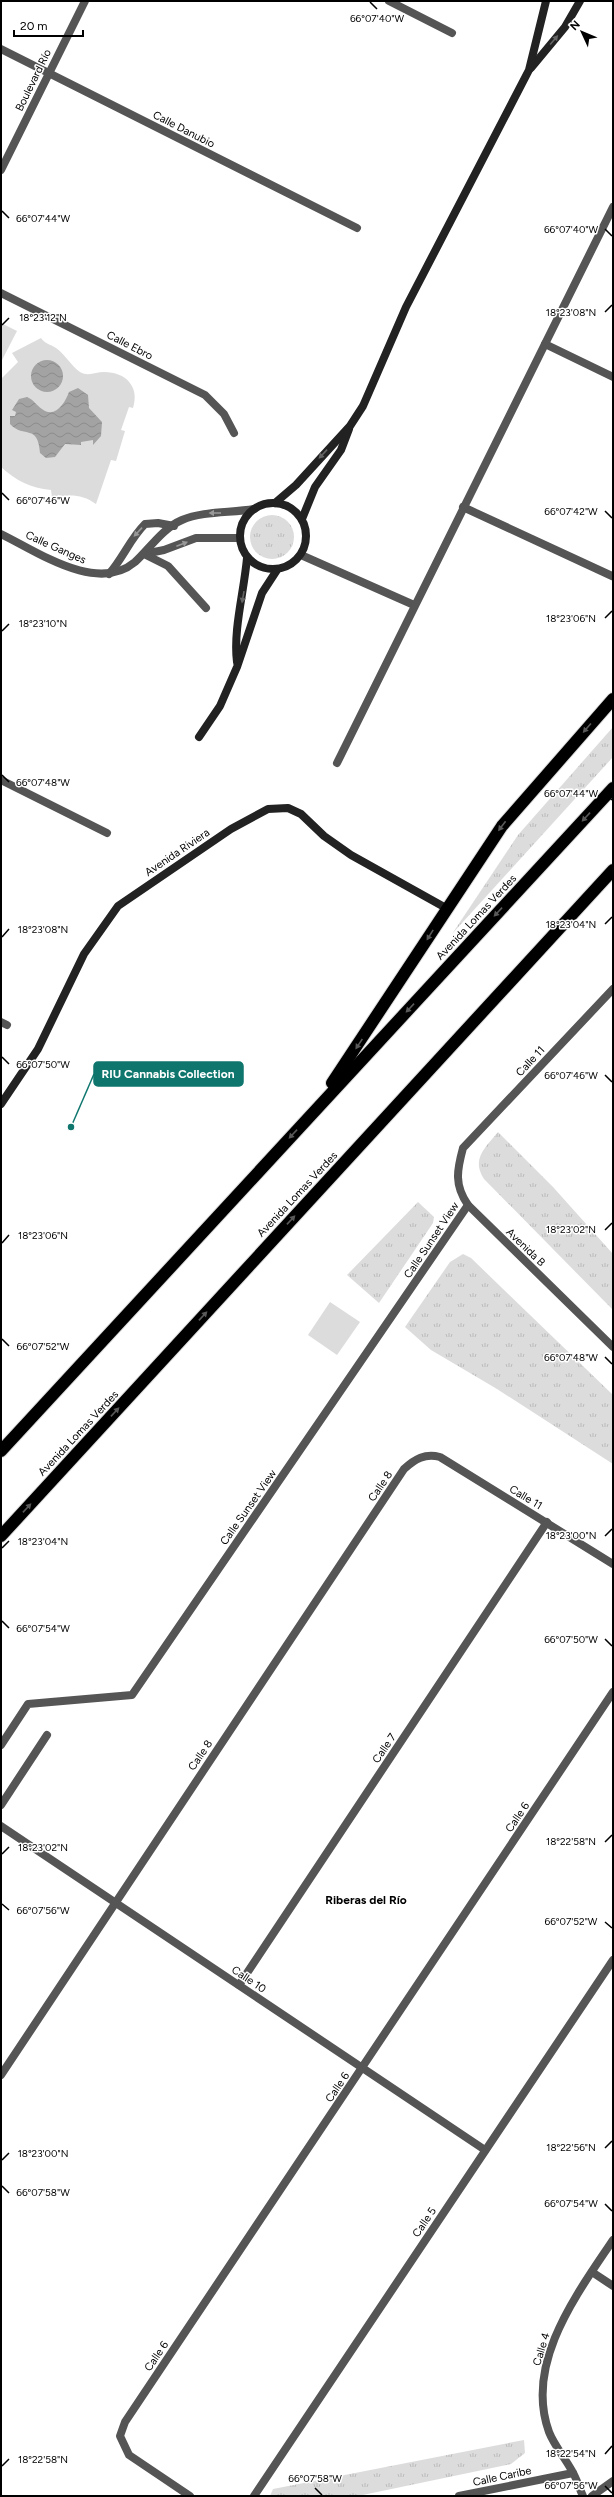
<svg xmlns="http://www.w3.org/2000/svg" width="614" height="2497" font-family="Figtree,sans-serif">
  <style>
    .grass { fill: url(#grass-tufts) }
    .pitch { fill: #dcdcdc }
    .water { fill: url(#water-waves) }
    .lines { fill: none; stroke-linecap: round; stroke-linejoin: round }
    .highway-casing { stroke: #dbdbdb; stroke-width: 14 }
    .street { stroke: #555; stroke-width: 8 }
    .secondary { stroke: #222; stroke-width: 8 }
    .highway { stroke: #000; stroke-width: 12 }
    .oneway { fill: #646464 }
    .oneway2 { fill: #999 }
    .oneway3 { fill: #595959 }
    .ticks { fill: none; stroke: #000; stroke-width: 1.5 }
    .labels { text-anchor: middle; stroke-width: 3; stroke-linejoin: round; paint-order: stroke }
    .street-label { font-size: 11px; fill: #000; stroke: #fff }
    .neighbourhood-label { font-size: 12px; font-weight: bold; fill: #000; stroke: #fff }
    .ticks-label { font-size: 10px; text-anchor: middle; fill: #000; stroke: #fff; stroke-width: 3; stroke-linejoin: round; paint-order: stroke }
    .leader { fill: none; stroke: #0f766e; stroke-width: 1.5 }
    .callout-dot { fill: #0f766e; stroke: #fff; stroke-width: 1.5 }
    .callout { fill: #0f766e; stroke: #0f766e; stroke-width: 1.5 }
    .callout-label { font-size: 12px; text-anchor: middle; font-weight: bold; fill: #fff }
  </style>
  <defs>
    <pattern id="grass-tufts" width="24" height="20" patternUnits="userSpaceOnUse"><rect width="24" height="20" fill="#dcdcdc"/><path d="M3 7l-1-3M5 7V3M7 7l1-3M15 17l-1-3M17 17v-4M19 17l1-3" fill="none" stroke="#bbb"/></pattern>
    <pattern id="water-waves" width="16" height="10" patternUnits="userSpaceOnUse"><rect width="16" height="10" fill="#a3a3a3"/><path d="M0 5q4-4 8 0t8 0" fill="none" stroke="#8b8b8b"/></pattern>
  </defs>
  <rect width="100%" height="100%" fill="#fff"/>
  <g class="grass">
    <circle cx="272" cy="537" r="22"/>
    <path d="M613,727v30l-161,177 66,-99z"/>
    <path d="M498,1132l55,55 60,67v56l-129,-131c-13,-20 1,-31 14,-47z"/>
    <path d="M418,1202l16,15 -1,6 -54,80 -32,-28z"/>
    <path d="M463,1254l8,4 142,137v69l-116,-75 -66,-39 -26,-23 45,-65z"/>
    <path d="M524,2440l1,13 -14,11 -153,32h-88l3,-7z"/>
  </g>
  <g class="pitch">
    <path d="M1,323l16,8 -16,31z"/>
    <path d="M41,338c4,6 9,6 15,10 9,6 15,18 24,24 8,5 16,0 24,0 22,0 36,15 29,36l-4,-1 -8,23 4,1 -9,30 -5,-1 -15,44c-14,-10 -27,-10 -44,-6l-1,-8c-21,-2 -34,-9 -50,-23v-88l17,-17 -6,-9z"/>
    <path d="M330,1302l30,20 -23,33 -29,-20z"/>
  </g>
  <g class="water">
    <circle cx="47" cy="376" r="16"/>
    <path d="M78,388l10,7 1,13 13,14 -1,14 -8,9v-5l-12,2v3l-16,-1 -10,13 -9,1 -6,-5c-2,-30 -16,-14 -30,-29v-8h5l1,-4 -4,-2 7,-11 8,-2c7,3 9,8 15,12 13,10 23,-6 27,-17z"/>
  </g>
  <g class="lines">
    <defs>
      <g id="highway">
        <path d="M332,1083l170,-257 111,-127"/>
        <path d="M1,1451l612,-663"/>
        <path d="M1,1536l612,-666"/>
      </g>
    </defs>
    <use href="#highway" class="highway-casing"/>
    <g class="street">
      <path d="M389,1l63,32"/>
      <path d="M1,49l356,179"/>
      <path d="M1,170l84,-169"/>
      <path d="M1,293l204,102 19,19 10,19"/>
      <path d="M545,344l68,33"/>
      <path d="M463,507l149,69"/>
      <path d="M1,534c37,18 96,60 134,28 15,-14 28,-34 47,-42 21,-9 49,-7 72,-11"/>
      <path d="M144,554l20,-4 32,-12h44"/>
      <path d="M144,554l24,12 38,42"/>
      <path d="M301,555l113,50"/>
      <path d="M109,574c14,-16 21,-35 36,-50l13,-1 16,3"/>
      <path d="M337,763l276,-556"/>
      <path d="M1,780l106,53"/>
      <path d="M613,989l-150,159c-6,22 -9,37 5,57l145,142"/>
      <path d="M1,1022l6,3"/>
      <path d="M1,1745l27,-41 104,-9 336,-490"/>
      <path d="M1,1805l46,-70"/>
      <path d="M1,1826l484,324"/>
      <path d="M239,1985l308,-463"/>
      <path d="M1,2075l403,-606c11,-10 21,-16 36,-12l173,107"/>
      <path d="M592,2272l21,14"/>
      <path d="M190,2496l-61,-41 -9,-19 5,-14 488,-730"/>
      <path d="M254,2496l359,-536"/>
      <path d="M459,2496l114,-23"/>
      <path d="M583,2496c-4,-8 -6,-17 -11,-25 -7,-13 -18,-26 -23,-39 -25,-69 28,-138 64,-192"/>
      <path d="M592,2496l21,-15"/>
    </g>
    <g class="secondary">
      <path d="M531,68l34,-41 15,-26"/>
      <circle cx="273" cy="536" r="33"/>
      <path d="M275,503l21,-18 54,-59 13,-20 43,-99 123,-237 17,-69"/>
      <path d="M302,519l13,-32 26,-37 8,-21"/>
      <path d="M237,662c-4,-32 7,-70 10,-104"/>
      <path d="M199,737l21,-31 17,-39 25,-74 15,-23"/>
      <path d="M1,1104l37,-55 46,-95 34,-48 113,-77 37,-20 20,-1 13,6 23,22 27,19 95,53"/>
    </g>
    <use href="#highway" class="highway"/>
  </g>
  <defs><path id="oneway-solid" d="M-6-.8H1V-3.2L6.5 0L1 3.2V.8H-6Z"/></defs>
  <g class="oneway">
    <use href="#oneway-solid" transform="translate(554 40) rotate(-50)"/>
    <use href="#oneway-solid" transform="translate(323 454) rotate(133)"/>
    <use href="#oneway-solid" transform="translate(243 597) rotate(100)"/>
  </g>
  <g class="oneway2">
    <use href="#oneway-solid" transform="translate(215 513) rotate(-180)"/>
    <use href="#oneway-solid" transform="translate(138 532) rotate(133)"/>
    <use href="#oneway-solid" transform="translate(182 544) rotate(-21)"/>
  </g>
  <g class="oneway3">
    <use href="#oneway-solid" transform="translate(587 728) rotate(131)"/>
    <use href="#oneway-solid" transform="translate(586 817) rotate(133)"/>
    <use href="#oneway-solid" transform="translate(502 826) rotate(127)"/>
    <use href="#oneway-solid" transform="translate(498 912) rotate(133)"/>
    <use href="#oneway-solid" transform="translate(430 935) rotate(122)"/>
    <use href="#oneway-solid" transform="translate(410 1008) rotate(133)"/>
    <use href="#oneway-solid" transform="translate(359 1044) rotate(124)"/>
    <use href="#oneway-solid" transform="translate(293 1134) rotate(133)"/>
    <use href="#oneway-solid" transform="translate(291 1220) rotate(-47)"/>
    <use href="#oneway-solid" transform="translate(203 1316) rotate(-47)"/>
    <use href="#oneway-solid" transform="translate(115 1412) rotate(-47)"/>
    <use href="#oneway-solid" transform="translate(27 1508) rotate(-47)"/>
  </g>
  <path class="ticks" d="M370,2l7,7M2,211l7,7M605,229l7,7M605,312l7,-7M2,325l7,-7M2,493l7,7M605,511l7,7M605,618l7,-7M2,631l7,-7M2,775l7,7M605,793l7,7M605,924l7,-7M2,937l7,-8M2,1057l7,7M605,1075l7,7M605,1230l7,-7M2,1243l7,-8M2,1339l7,7M605,1357l7,7M605,1536l7,-7M2,1548l7,-7M2,1621l7,7M605,1639l7,7M605,1842l7,-7M2,1854l7,-7M2,1904l7,6M605,1922l7,6M605,2148l7,-7M2,2160l7,-7M2,2186l7,7M605,2204l7,7M605,2454l7,-8M2,2466l7,-7M605,2486l7,7M315,2488l7,7"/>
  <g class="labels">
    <g class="street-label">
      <text transform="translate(33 80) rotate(-64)" y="4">Boulevard Río</text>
      <text transform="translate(184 129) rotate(27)" y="4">Calle Danubio</text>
      <text transform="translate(130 345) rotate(27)" y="4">Calle Ebro</text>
      <text transform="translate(56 547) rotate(24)" y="4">Calle Ganges</text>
      <text transform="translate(177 852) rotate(-34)" y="4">Avenida Riviera</text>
      <text transform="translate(476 917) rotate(-47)" y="4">Avenida Lomas Verdes</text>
      <text transform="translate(530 1061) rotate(-47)" y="4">Calle 11</text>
      <text transform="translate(297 1194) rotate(-47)" y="4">Avenida Lomas Verdes</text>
      <text transform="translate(431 1240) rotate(-56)" y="4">Calle Sunset View</text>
      <text transform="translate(526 1247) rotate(44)" y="4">Avenida B</text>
      <text transform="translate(78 1433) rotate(-47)" y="4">Avenida Lomas Verdes</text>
      <text transform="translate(380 1486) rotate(-56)" y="4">Calle 8</text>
      <text transform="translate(526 1497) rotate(31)" y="4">Calle 11</text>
      <text transform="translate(248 1507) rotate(-55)" y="4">Calle Sunset View</text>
      <text transform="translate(384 1748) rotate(-56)" y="4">Calle 7</text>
      <text transform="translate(200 1755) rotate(-56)" y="4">Calle 8</text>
      <text transform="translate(517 1817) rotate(-56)" y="4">Calle 6</text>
      <text transform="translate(249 1979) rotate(34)" y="4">Calle 10</text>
      <text transform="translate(337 2087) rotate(-56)" y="4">Calle 6</text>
      <text transform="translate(424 2222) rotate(-56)" y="4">Calle 5</text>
      <text transform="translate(541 2349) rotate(-73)" y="4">Calle 4</text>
      <text transform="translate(156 2356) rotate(-56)" y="4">Calle 6</text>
      <text transform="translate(502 2476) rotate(-12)" y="4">Calle Caribe</text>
    </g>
    <g class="neighbourhood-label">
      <text x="366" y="1904">Riberas del Río</text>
    </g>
  </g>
  <g class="ticks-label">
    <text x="377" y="22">66°07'40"W</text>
    <text x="43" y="222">66°07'44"W</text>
    <text x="571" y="233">66°07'40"W</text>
    <text x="571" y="316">18°23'08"N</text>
    <text x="43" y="321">18°23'12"N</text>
    <text x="43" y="504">66°07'46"W</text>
    <text x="571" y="515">66°07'42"W</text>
    <text x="571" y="622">18°23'06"N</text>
    <text x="43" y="627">18°23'10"N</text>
    <text x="43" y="786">66°07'48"W</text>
    <text x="571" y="797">66°07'44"W</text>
    <text x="571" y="928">18°23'04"N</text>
    <text x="43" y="933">18°23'08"N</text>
    <text x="43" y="1068">66°07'50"W</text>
    <text x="571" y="1079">66°07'46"W</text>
    <text x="571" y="1233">18°23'02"N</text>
    <text x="43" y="1239">18°23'06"N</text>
    <text x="43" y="1350">66°07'52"W</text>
    <text x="571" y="1361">66°07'48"W</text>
    <text x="571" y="1539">18°23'00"N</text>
    <text x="43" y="1545">18°23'04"N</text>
    <text x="43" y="1632">66°07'54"W</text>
    <text x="571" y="1643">66°07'50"W</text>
    <text x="571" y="1845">18°22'58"N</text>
    <text x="43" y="1851">18°23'02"N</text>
    <text x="43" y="1914">66°07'56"W</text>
    <text x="571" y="1925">66°07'52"W</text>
    <text x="571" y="2151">18°22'56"N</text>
    <text x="43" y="2157">18°23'00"N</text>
    <text x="43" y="2196">66°07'58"W</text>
    <text x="571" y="2207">66°07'54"W</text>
    <text x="571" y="2457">18°22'54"N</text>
    <text x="43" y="2463">18°22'58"N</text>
    <text x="315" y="2482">66°07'58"W</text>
    <text x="571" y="2489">66°07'56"W</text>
  </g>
  <path class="leader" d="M71 1127L94 1074"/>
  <circle class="callout-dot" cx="71" cy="1127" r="4"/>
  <rect class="callout" x="94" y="1062" width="149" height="24" rx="4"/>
  <g class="callout-label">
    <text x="168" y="1078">RIU Cannabis Collection</text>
  </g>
  <rect width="614" height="2497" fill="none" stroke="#000000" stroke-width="4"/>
  <g transform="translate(582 32) rotate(314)" stroke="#ffffff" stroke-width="3" paint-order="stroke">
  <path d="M0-3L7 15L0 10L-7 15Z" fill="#000000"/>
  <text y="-6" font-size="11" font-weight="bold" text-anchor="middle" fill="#000000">N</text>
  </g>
  <path d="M14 30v6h69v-6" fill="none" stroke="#000000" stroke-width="2"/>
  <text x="20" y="30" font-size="12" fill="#000000" stroke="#ffffff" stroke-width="3" paint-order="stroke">20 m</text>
</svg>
